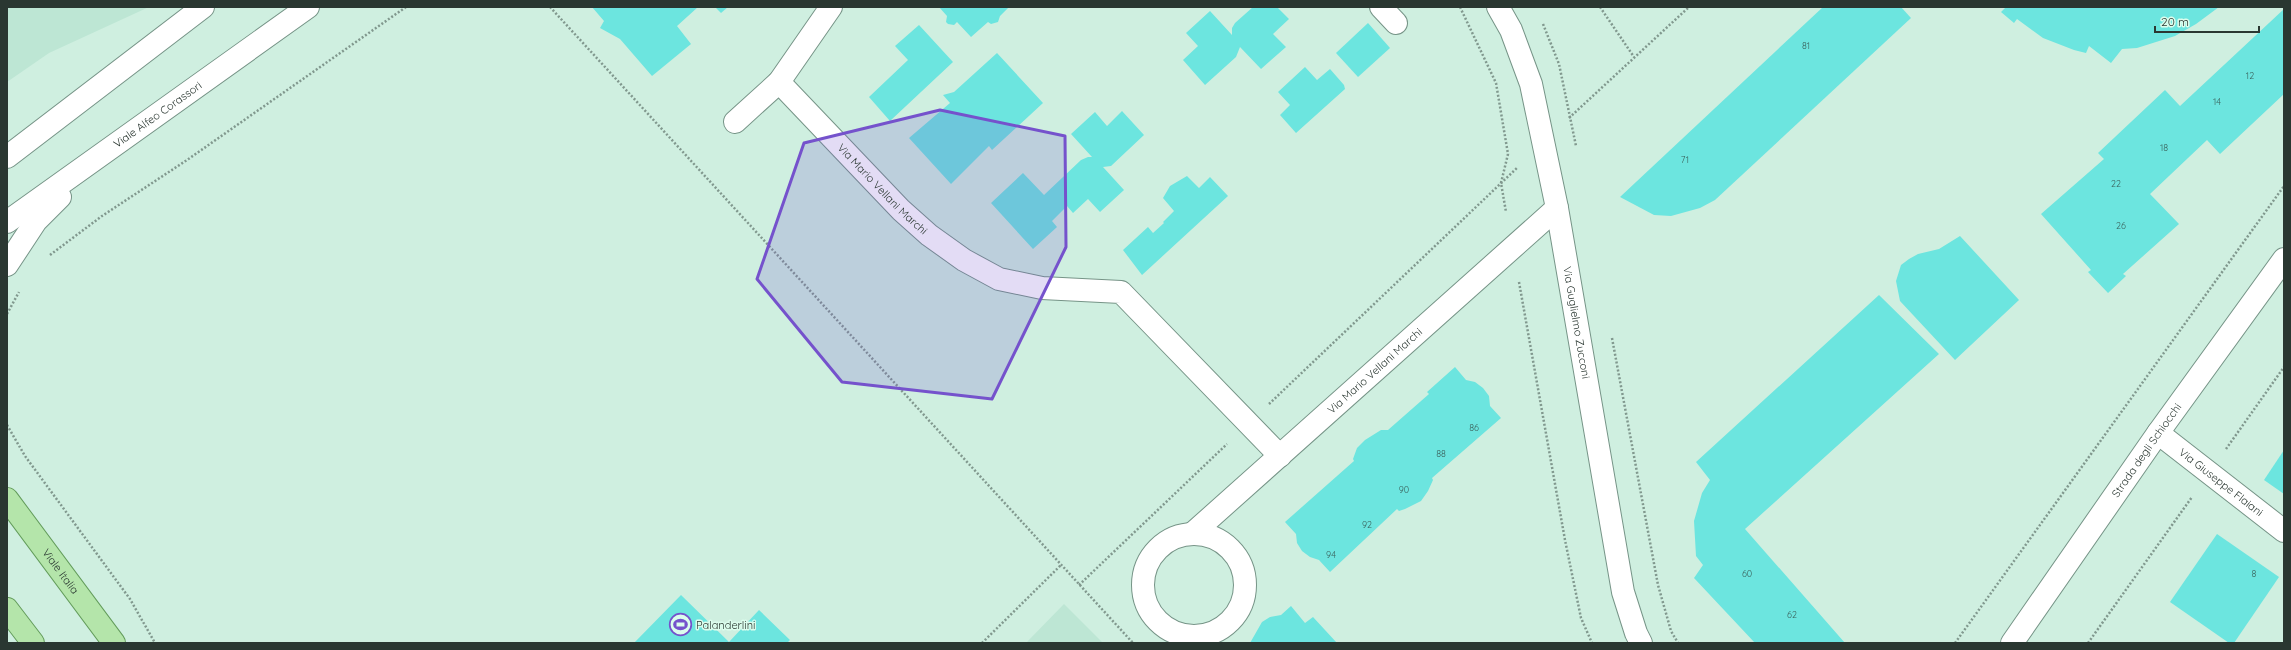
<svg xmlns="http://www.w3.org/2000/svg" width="2291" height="650" font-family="Quicksand,sans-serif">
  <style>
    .built { fill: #bde6d4 }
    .building { fill: #6ce5df }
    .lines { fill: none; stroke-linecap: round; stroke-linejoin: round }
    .minor-casing { stroke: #769487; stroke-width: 24 }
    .major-casing { stroke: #639c5b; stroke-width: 24 }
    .path { stroke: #81988e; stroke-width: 2.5; stroke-dasharray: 2 2; stroke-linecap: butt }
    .minor { stroke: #fff; stroke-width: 22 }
    .major { stroke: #b4e5aa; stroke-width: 22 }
    .marked { fill: #7552cc; fill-opacity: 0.2; stroke: #7552cc; stroke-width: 3; stroke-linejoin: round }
    .labels { text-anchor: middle; stroke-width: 3; stroke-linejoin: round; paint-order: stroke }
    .number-label { font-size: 9px; fill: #3a625c }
    .street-label { font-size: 11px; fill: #2a3731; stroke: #dcfded }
    .poi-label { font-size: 11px; fill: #2a3731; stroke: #dcfded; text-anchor: start }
  </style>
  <rect width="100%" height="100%" fill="#cfefe0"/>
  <g class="built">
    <path d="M7,7h142l-100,46 -42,29z"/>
    <path d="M1064,604l39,39h-77z"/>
  </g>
  <g class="building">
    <path d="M592,7h106l-21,19 14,18 -39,32 -32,-37 -20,-11 4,-7z"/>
    <path d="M715,7h13l-7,6z"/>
    <path d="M939,7h70l-9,9 -2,6 -7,2 -3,-2 -17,15 -14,-15 -3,3 -6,-1 -2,-2 1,-6z"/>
    <path d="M1253,7h24l12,12 -16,15 13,13 -25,22 -21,-22 -4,10 -31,28 -22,-25 15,-14 -12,-13 24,-22 22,24v-7l3,-5z"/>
    <path d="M1823,7h78l10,11 -196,182 -15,8 -29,8 -17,-1 -34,-18z"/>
    <path d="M2006,7h213l-23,17 -21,12 -38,12 -15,1 -11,14 -22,-17 -3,7 -12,-3 -31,-12 -26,-19 -3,4 -13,-11z"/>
    <path d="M2284,9v85l-64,60 -13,-14 -57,54 29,30 -56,50 3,2 -18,17 -20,-21 3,-2 -50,-56 63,-55 -6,-6 67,-63 15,16z"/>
    <path d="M1368,23l22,25 -32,29 -22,-24z"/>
    <path d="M919,25l34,37 -63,59 -21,-24 39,-37 -13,-14z"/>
    <path d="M997,53l46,50 -51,47 -3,-4 -38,38 -42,-46 41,-35 -7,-8 11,-3z"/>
    <path d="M1305,67l12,13 13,-11 14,16 1,4 -49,44 -16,-18 10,-10 -12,-13z"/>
    <path d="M1122,111l22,24 -33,31 -8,1 21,23 -24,22 -12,-13 -15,14 -6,-7 -15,15 5,6 -24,22 -42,-46 32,-30 21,22 37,-35 7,-3h4l-21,-23 24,-22 12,14z"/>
    <path d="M1187,176l12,12 11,-11 18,19 -86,79 -19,-25 25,-23 5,6 11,-10 -1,-1 11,-11 -11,-13 7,-12z"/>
    <path d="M1960,236l59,64 -64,60 -55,-59 -4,-20 5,-16 8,-6 9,-5 21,-5z"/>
    <path d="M1879,295l60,59 -194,175 100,114h-90l-61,-65 9,-13 -7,-9 -2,-35 8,-28 8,-13 -14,-18z"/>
    <path d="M1455,367l11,13 9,2 8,6 6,8 1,10 11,12 -69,60 1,2 -5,11 -7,10 -16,8 -6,2 -2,-2 -67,63 -11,-12 -9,-3 -8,-6 -5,-8 -1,-9 -11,-12 69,-61 -1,-2 4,-11 8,-8 16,-10h7l41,-36 -2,-2z"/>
    <path d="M2284,450v44l-20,-14z"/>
    <path d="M2217,534l62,43 -45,66h-5l-59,-41z"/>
    <path d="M681,595l48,47 30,-32 31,30 -3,3h-153z"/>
    <path d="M1291,606l14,17 8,-6 24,26h-87l12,-21 8,-5 11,-2z"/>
  </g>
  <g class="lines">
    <defs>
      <g id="minor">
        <path d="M1381,7l15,16"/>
        <path id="s1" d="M1498,7l13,23 20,54 26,124 66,384 13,41 5,10"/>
        <path id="s2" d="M779,82l122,128 28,25 35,25 35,19 43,9 79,4 159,164"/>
        <path d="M735,122l44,-40 52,-75"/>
        <path d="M7,157l196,-150"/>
        <path id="s3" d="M7,222l301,-215"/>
        <path d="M7,265l29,-44 24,-24"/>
        <path id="s4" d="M2158,433l126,98"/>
        <path id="s5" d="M1192,534l365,-326"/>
        <circle cx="1194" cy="585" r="51"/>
        <path id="s6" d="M2012,643l146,-210 126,-174"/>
      </g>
      <g id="major">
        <path id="s7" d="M7,499l107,144"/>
        <path d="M7,609l26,34"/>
      </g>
    </defs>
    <use href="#minor" class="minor-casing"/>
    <use href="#major" class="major-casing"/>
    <g class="path">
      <path d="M550,7l583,636"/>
      <path d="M1460,7l36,76 12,71 -7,29 5,29"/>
      <path d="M1600,7l34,50"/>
      <path d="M1543,24l16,40 17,82"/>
      <path d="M1569,118l120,-111"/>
      <path d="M50,255l52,-39 85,-56 219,-153"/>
      <path d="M1519,282l46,258 16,78 11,25"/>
      <path d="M7,314l12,-22"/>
      <path d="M1612,338l46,247 13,46 7,12"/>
      <path d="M1269,404l249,-237"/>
      <path d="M7,425l18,31 105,143 25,44"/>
      <path d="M2226,449l58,-82"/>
      <path d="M1079,585l148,-141"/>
      <path d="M982,643l79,-78"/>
      <path d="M1955,643l329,-457"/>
      <path d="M2088,643l104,-146"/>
    </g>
    <use href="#minor" class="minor"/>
    <use href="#major" class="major"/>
  </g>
  <path class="marked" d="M940,110l125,26 1,111 -74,152 -150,-17 -85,-103 47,-136z"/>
  <defs>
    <symbol id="stadium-ring" viewBox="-11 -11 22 22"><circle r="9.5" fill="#dcfded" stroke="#7552cc" stroke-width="1.5"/><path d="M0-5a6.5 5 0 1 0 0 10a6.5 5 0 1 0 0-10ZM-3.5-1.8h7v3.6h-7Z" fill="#7552cc"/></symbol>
  </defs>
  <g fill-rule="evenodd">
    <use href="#stadium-ring" x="668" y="612" width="25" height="25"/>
  </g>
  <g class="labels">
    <g class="number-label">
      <text x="1806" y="49">81</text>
      <text x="2250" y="79">12</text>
      <text x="2217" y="105">14</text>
      <text x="2164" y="151">18</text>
      <text x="1685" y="163">71</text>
      <text x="2116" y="187">22</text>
      <text x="2121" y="229">26</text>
      <text x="1474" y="431">86</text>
      <text x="1441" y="457">88</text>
      <text x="1404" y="493">90</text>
      <text x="1367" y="528">92</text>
      <text x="1331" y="558">94</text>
      <text x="1747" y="577">60</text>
      <text x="2254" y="577">8</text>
      <text x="1792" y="618">62</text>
    </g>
    <g class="street-label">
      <text dy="4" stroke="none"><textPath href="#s3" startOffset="185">Viale Alfeo Corassori</textPath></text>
      <text dy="4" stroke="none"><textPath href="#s2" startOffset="149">Via Mario Vellani Marchi</textPath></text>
      <text dy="4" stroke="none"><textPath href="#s1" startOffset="327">Via Guglielmo Zucconi</textPath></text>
      <text dy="4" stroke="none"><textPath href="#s5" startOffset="245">Via Mario Vellani Marchi</textPath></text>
      <text dy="4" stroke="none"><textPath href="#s6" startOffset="235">Strada degli Schiocchi</textPath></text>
      <text dy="4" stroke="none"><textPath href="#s4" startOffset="80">Via Giuseppe Flaiani</textPath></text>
      <text dy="4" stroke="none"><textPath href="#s7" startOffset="90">Viale Italia</textPath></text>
    </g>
    <g class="poi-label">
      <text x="696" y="629">Palanderlini</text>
    </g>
  </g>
  <rect width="2291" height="650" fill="none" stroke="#2a3731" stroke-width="16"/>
  <path d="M2155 26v6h104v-6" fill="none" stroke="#2a3731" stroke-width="2"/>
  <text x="2161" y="26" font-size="12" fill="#2a3731" stroke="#dcfded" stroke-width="3" paint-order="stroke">20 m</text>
</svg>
